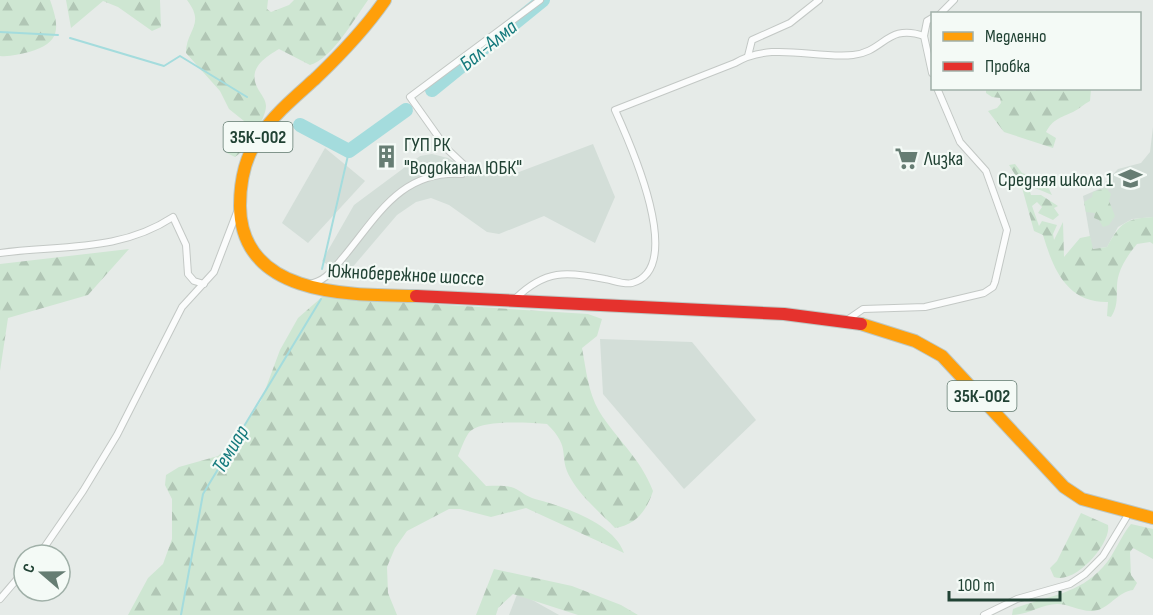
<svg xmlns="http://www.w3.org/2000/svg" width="1153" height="615" font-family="'Sofia Sans Condensed',sans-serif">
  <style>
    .built { fill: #d3ded8 }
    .forest { fill: url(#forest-firs) }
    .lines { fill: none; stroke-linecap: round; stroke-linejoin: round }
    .stream { stroke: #a4dcdd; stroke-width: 2 }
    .river { stroke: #a4dcdd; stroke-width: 14 }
    .street-casing { stroke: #c3c8c5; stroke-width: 8 }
    .slow-casing { stroke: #bdc7c3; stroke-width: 14 }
    .jam-casing { stroke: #bdc7c3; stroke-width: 14 }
    .street { stroke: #fbfcfc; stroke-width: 6 }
    .slow { stroke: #ff9f0a; stroke-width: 12 }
    .jam { stroke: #e5322d; stroke-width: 12 }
    .labels { text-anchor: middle; stroke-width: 4.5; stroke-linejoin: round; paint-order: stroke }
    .shield { fill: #f4faf6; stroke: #60796e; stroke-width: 1.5 }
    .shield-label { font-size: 18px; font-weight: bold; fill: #214234 }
    .poi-label { font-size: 20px; fill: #214234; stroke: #f4faf6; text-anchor: start }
    .street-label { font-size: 20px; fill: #214234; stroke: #f4faf6 }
    .water-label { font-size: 21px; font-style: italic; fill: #157a7d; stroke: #f4faf6 }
  </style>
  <defs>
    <pattern id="forest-firs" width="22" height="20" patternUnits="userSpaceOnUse" patternTransform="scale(1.5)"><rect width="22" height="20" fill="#cee6d2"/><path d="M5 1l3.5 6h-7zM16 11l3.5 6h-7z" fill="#b1c6b5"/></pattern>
  </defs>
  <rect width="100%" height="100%" fill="#e6ebe8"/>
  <g class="built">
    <path d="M1153,127v90l-21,2 -14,8 -11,20 -15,2 -9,-53 16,-7 19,-20 23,-6 9,-11z"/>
    <path d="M593,144l22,53 -20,46 -51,-27 -45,18 -12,-2 -38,-27 -18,-7 -15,4 -19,13 -52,61 -23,-15 32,-56 66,-49 12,-2 16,4 17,10 46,7z"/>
    <path d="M325,148l40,33 -57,62 -26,-20z"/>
    <path d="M600,339l92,3 64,78 -72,69 -81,-95z"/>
    <path d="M518,592l41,23h-50z"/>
  </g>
  <g class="forest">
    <path d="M0,0h50c10,28 11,43 -21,52 -10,2 -19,5 -29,4z"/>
    <path d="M66,0h94l1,27 -9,4 -34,-24 -15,-6 -32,27z"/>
    <path d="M187,0h81l-1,9 4,3 18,-7 5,-5h74c-13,18 -36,59 -58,65l-31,-16c-15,9 -32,20 -21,40 3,5 8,11 8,17 0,13 -20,45 -31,51l-8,-4 17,-32 -15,-12 -9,-18 -34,-38c0,-24 20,-28 1,-53z"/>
    <path d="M986,89h41l8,2 2,-2h54l-1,12c-6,3 -11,8 -17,11 -13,6 -20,7 -27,20l10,6 -3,10 -49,-16 -16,-21 9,-3 4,-5 -1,-5 -8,-1 -6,-4z"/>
    <path d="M1015,164l7,9 23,8 7,14 -24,-10 3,10h10l17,11 -4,2 5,7 -6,5 -15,-7 4,-6 -5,-5 -5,4 7,20 3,-5 15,4 -4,9 1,6 9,-18 1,35 16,-19 10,-2 3,13 14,-2c14,-25 18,-28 46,-30v27l-3,-2 -13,2c-7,8 -15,20 -18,30 -5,16 2,28 -8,43l-4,-1 1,-14c-41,1 -55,-33 -65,-67l-9,-4 -13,-47 -12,-19z"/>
    <path d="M1106,188l5,6 -2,7 6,15 -6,9 -6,2 -4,-7 -5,-2 1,-5 -9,-1 -2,-10 8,-5 1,-5z"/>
    <path d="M129,249l-41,46 -80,23 -8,53v-107z"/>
    <path d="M322,297l266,17 14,5 -5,17 -15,12c4,21 6,44 17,63 17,28 41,46 54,80 -6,19 -17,34 -38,37 -14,-15 -34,-31 -44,-49 -14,-23 2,-30 -24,-55 -17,-1 -69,-6 -79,10 -4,6 -7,15 -10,22l28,30c9,0 20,-1 28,2 7,3 13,9 21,11 27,7 79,24 89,54l-98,-45 -35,9 -31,-8h-11l-42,22 -12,17 -8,19 1,26 9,22h-269l20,-37 15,-14 9,-25v-40l-7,-14 1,-10 13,-8 39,-11 16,-15 27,-40 19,-51 18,-32z"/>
    <path d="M1081,513l27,12c4,17 -32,60 -54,52l-4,-9 7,-7z"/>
    <path d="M1131,524l22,5v30l-20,-11 -3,4 1,23 6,8 -4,7c-15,2 -22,16 -35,20 -15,4 -27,-6 -41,-6 -15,0 -29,11 -45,11l1,-6c33,-13 65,-14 90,-42 12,-13 17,-30 28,-43z"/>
    <path d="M494,569l78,17 49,19 17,10h-60l-65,-21 -15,14 -2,7h-20z"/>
  </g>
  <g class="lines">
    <g class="stream">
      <path d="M0,32l58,3"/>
      <path d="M70,38l94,28 16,-10 67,41"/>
      <path d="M322,269l27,-118"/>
      <path d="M181,615l22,-121 118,-195"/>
    </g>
    <g class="river">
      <path d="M432,90l111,-90"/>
      <path d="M300,125l49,26 57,-41"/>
    </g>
    <defs>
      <g id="street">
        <path d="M940,14l14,-14"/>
        <path d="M932,18l-5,3 -3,15 8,37"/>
        <path d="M748,56l4,-16 38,-17 29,-23"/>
        <path d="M0,253c61,-8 120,-1 173,-36l13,28 2,29 6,7 10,3"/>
        <path d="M309,284c16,-3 22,-12 32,-24 35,-41 58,-90 121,-86l1,-10 -16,-15 -37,-52 130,-97"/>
        <path d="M516,298c29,-28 50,-27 89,-19 7,1 20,6 27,4 55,-15 -3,-142 -17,-173l120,-47c36,-22 79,-4 118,-8 31,-3 34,-32 71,-19"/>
        <path d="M847,320l16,-11 62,-2 59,-14 9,-6 2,-5 12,-52 -21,-59 -26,-29 -23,-54"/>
        <path d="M39,555l44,-64 34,-56 65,-128 32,-35 23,-60"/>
        <path d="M0,599l24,-28"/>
        <path d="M984,615l33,-16 53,-15 15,-10 18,-18 23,-38"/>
      </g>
      <g id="slow">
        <path d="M385,0c-20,29 -44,54 -69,78 -20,18 -42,36 -57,59 -14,20 -19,44 -19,69 1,91 110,89 176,90"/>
        <path d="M861,324l54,17 27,15 122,131 18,12 71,19"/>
      </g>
      <path id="jam" d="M416,296l368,18 77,10"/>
    </defs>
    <use href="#street" class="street-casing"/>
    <use href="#slow" class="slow-casing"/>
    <use href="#jam" class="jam-casing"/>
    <use href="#street" class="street"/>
    <use href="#slow" class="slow"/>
    <use href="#jam" class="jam"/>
  </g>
  <defs>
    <symbol id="building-bare" viewBox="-9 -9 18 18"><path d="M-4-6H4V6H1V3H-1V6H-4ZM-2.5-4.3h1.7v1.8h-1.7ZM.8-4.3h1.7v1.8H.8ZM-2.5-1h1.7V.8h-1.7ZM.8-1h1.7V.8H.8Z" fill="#667d73" stroke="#f4faf6" stroke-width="2.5" paint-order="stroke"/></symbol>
    <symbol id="supermarket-bare" viewBox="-9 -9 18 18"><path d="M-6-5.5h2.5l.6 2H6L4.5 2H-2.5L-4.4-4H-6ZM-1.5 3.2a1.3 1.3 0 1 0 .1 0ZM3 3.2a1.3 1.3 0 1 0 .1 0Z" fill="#667d73" stroke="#f4faf6" stroke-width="2.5" paint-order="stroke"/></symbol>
    <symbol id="school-bare" viewBox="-9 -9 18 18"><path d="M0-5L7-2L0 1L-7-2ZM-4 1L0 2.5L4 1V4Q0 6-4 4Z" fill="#667d73" stroke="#f4faf6" stroke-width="2.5" paint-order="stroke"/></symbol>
  </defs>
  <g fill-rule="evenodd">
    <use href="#building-bare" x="370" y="140" width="33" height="33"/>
    <use href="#supermarket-bare" x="890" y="142" width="33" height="33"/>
    <use href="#school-bare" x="1114" y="162" width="33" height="33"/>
  </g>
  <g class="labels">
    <g class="shield">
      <rect x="223.5" y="122" width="69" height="30" rx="4.5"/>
      <rect x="947.5" y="381" width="69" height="30" rx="4.5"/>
    </g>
    <g class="shield-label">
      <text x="258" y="143">35К-002</text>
      <text x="982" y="402">35К-002</text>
    </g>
    <g class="poi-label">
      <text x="404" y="151">ГУП РК<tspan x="404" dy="23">"Водоканал ЮБК"</tspan></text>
      <text x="924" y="165">Лизка</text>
      <text x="1113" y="186" text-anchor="end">Средняя школа 1</text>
    </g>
    <g class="street-label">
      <text transform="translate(406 274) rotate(3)" y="7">Южнобережное шоссе</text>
    </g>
    <g class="water-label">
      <text transform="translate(488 45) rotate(-39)" y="7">Бал-Алма</text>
      <text transform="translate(230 449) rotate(-59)" y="7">Темиар</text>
    </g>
  </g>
  <rect x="931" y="12" width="210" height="78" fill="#f4faf6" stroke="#a0b0a8" stroke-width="1.5"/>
  <rect x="943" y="32" width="30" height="9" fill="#ff9f0a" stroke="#a0b0a8" stroke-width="1.5"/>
  <text x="985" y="42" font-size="18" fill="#214234">Медленно</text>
  <rect x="943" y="62" width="30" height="9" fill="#e5322d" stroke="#a0b0a8" stroke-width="1.5"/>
  <text x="985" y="72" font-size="18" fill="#214234">Пробка</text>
  <g transform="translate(42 573) rotate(290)"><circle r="28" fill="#f4faf6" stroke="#a0b0a8" stroke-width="1.5"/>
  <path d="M0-4.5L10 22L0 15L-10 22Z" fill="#667d73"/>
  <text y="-9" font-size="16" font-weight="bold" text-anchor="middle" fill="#214234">С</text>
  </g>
  <path d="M949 591v9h111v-9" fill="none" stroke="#214234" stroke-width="3"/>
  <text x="958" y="591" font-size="18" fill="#214234" stroke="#f4faf6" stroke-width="4.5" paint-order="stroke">100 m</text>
</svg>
